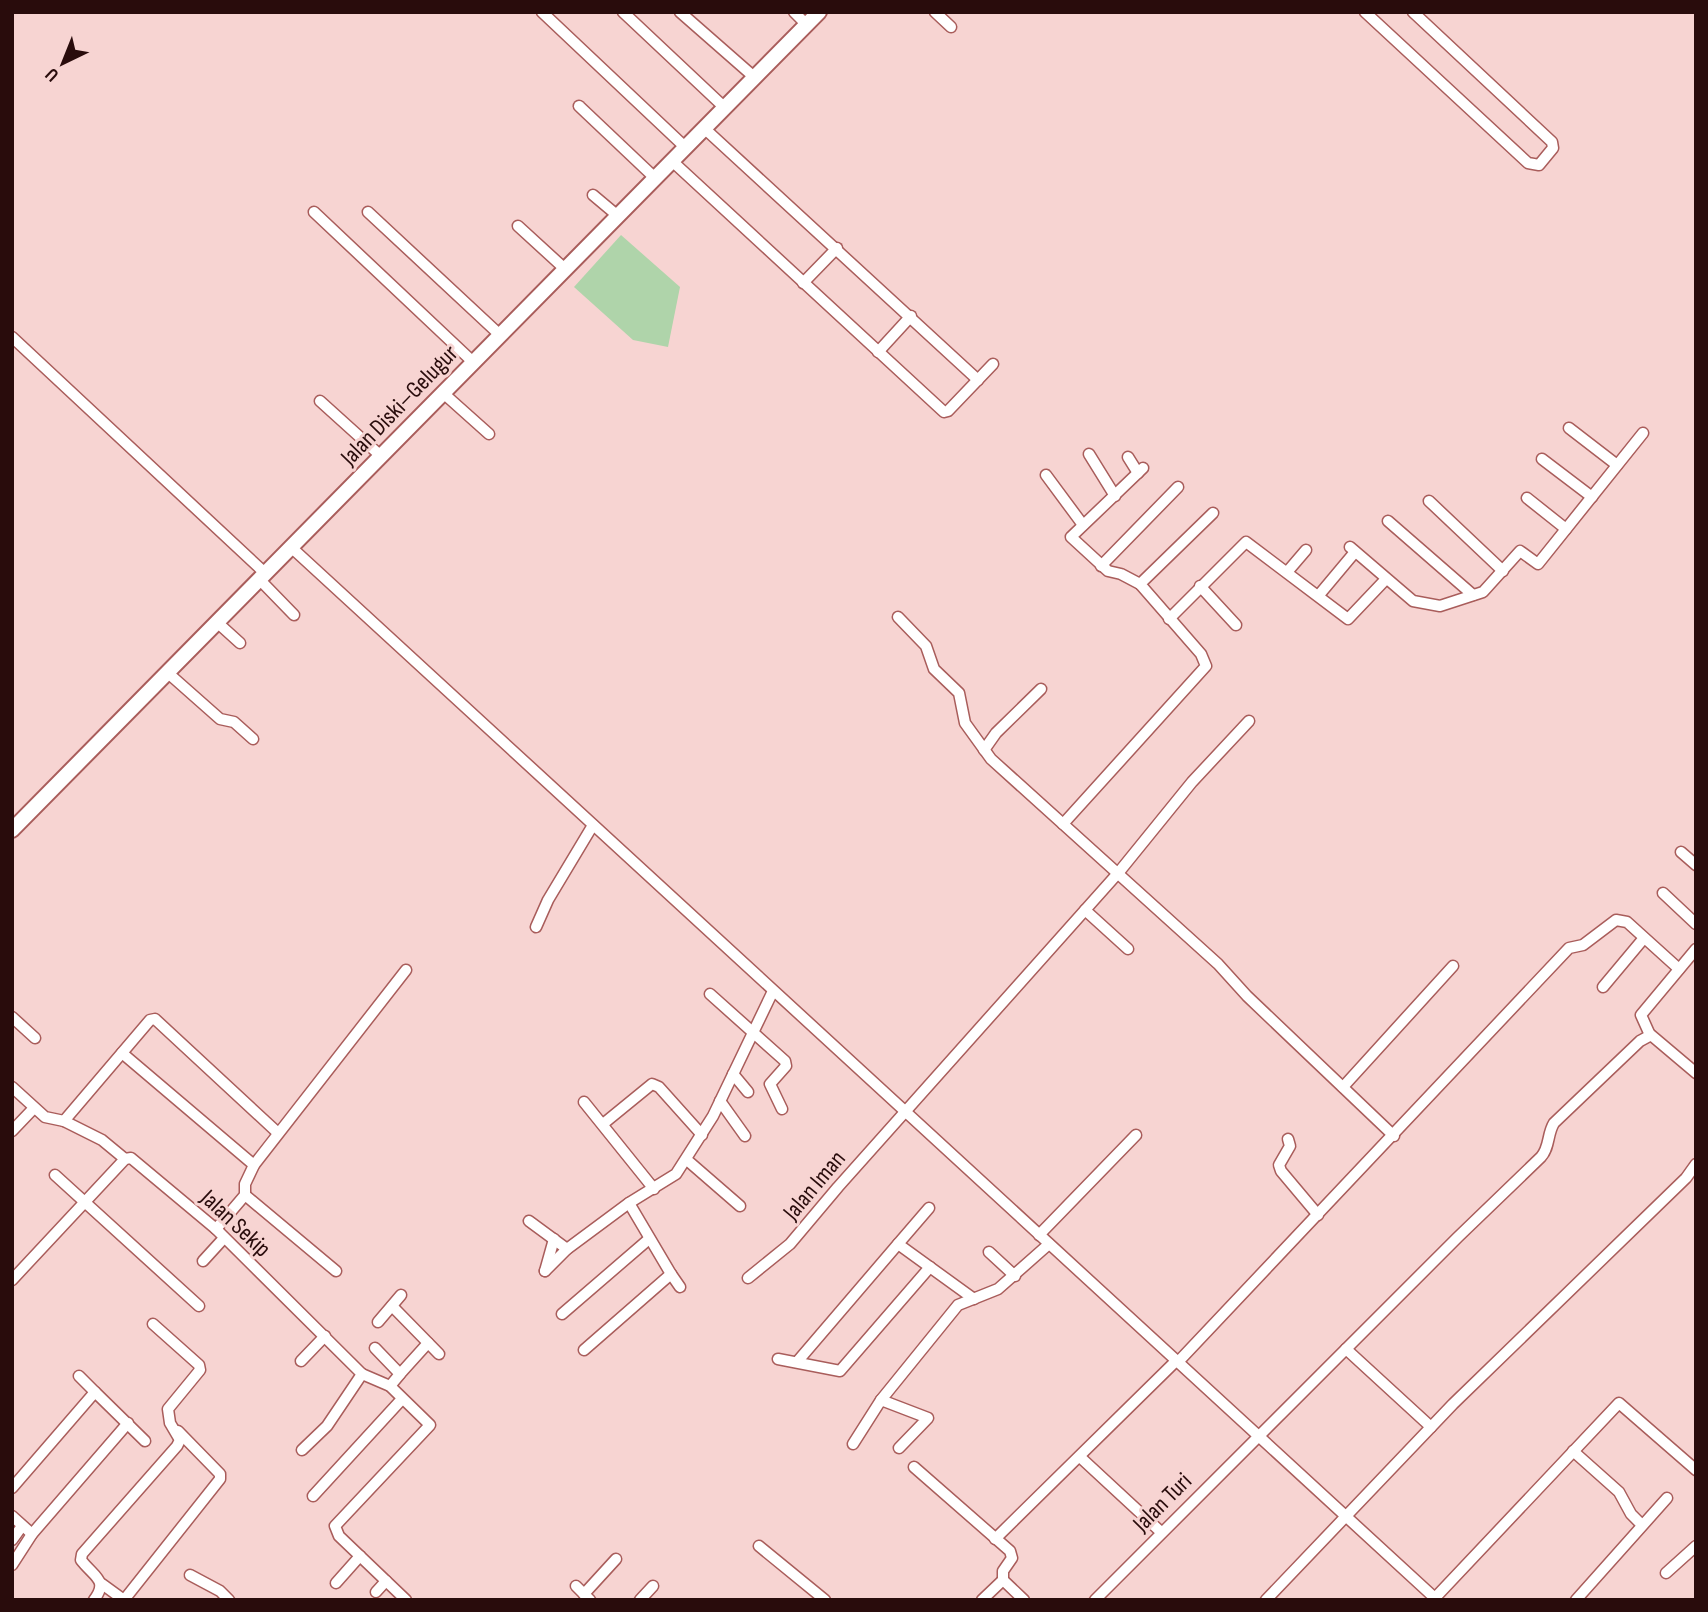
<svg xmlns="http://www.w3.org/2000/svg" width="1708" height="1612" font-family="'Sofia Sans Condensed',sans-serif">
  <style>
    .green { fill: #afd4aa }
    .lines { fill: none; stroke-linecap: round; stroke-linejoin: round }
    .street-casing { stroke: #a95d5b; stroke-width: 13 }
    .secondary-casing { stroke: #a95d5b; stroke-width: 18 }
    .street { stroke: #fff; stroke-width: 10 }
    .secondary { stroke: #fff; stroke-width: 14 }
    .labels { text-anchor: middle; stroke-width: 6; stroke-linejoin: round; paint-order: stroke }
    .street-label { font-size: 24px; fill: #290c0c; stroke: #f7d4d2 }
  </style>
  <rect width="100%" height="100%" fill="#f7d4d2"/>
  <path class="green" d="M621,235l59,52 -12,60 -35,-7 -59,-53z"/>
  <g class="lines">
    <defs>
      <g id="street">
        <path d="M542,12l143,135"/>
        <path d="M623,12l101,95"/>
        <path d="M680,12l73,64"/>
        <path d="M794,12l12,12"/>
        <path d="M935,12l16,15"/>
        <path d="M1365,12l163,151 11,2 14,-17 -1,-6 -139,-130"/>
        <path d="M579,106l76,72"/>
        <path d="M704,128l274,252"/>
        <path d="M672,161l272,251 4,-1 45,-47"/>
        <path d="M593,195l25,21"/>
        <path d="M314,212l159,150"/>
        <path d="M368,212l132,123"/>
        <path d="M518,226l47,43"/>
        <path d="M803,283l34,-35"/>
        <path d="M12,337l254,237"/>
        <path d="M878,352l33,-36"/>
        <path d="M442,392l47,42"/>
        <path d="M320,401l62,56"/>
        <path d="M1569,428l48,37"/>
        <path d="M1089,454l26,42"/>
        <path d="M1128,457l10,16"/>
        <path d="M1542,459l50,38"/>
        <path d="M1046,475l37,50"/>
        <path d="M1527,498l39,31"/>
        <path d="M1429,501l74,70"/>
        <path d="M1388,521l85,74"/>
        <path d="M1350,547l63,54 27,5 43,-14 37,-41 18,13 105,-131"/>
        <path d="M292,548l1145,1052"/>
        <path d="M1101,566l77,-79"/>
        <path d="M1288,571l18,-21"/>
        <path d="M260,580l34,35"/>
        <path d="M1140,584l-19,-10 -13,-3 -37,-34 72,-69"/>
        <path d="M1200,586l36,39"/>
        <path d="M1319,595l36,-43"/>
        <path d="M898,617l28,29 8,23 25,24 6,30 26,36 227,205 29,32 147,140"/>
        <path d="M1169,619l77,-77 102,77 38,-40"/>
        <path d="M219,624l21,19"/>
        <path d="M168,673l52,46 14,3 19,17"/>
        <path d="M984,750l12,-17 45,-44"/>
        <path d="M1063,824l143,-158 -5,-12 -61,-70 73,-71"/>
        <path d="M1681,852l15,13"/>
        <path d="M1663,893l33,31"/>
        <path d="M1085,910l43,39"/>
        <path d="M536,927l12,-27 45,-75"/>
        <path d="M1603,987l41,-49"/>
        <path d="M710,994l75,67 1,5 -16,18 12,25"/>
        <path d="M12,1017l23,21"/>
        <path d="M1650,1035l-9,-20 55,-66"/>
        <path d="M122,1053l132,112"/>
        <path d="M733,1074l15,18"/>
        <path d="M12,1087l33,30 19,4 38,19 23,19"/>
        <path d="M1343,1087l110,-121"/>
        <path d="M720,1101l25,35"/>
        <path d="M584,1102l70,87"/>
        <path d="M64,1121l86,-101 5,-1 123,114"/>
        <path d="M603,1124l49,-40 7,3 43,48"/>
        <path d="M12,1131l22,-23"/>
        <path d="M1288,1139l2,7 -11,19 2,6 37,44"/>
        <path d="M687,1160l53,46"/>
        <path d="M55,1175l144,131"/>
        <path d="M245,1195l91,76"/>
        <path d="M929,1208l-31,36 76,55"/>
        <path d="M529,1221l38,28"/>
        <path d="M216,1229l29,-34v-11l9,-19 152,-195"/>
        <path d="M1039,1235l97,-100"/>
        <path d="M989,1252l26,24"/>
        <path d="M203,1261l21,-23"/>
        <path d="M545,1271l22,-22 62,-46 47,-29 37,-58 60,-125"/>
        <path d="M545,1271l9,-32"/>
        <path d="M671,1274l9,13"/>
        <path d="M748,1278l42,-34 48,-57 281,-315 73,-90 57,-61"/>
        <path d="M12,1280l113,-121 6,-1 85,71 146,145 -35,52 -25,24"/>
        <path d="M392,1306l47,48"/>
        <path d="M562,1314l87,-75"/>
        <path d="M378,1322l23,-27"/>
        <path d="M375,1348l25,26 -10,12"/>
        <path d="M1346,1349l85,78"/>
        <path d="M584,1350l87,-76 -42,-71"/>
        <path d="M778,1359l62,12 90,-104"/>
        <path d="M301,1361l24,-25"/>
        <path d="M797,1362l101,-118"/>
        <path d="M1178,1362l391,-414 14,-3 33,-25 11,2 52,47"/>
        <path d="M362,1374l28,12 40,39 -95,101 4,10 67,64"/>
        <path d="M400,1374l28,-31"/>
        <path d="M79,1376l16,16"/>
        <path d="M853,1444l28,-44"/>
        <path d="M899,1448l29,-30 -47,-18 77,-95 40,-16 51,-45"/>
        <path d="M1573,1451l46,41 12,22 11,11"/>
        <path d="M1080,1457l81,75"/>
        <path d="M914,1467l96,84 2,7 -9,13v9l21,20"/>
        <path d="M12,1488l83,-96 50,49"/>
        <path d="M313,1496l89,-97"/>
        <path d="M12,1516l20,18"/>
        <path d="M995,1539l182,-179"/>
        <path d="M12,1540l10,-14"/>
        <path d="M759,1546l66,54"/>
        <path d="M12,1565l20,-31 96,-111"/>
        <path d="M1666,1573l30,-27"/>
        <path d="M190,1575l30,16 9,9"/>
        <path d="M336,1583l24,-27"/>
        <path d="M102,1584l22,16"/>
        <path d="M576,1586l14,14"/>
        <path d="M376,1592l10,-11"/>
        <path d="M584,1594l32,-35"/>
        <path d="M94,1600c15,-20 0,-23 -13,-40l1,-6 95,-108 3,-6 -10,-17 -2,-14 32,-39 -1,-5 -46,-41"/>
        <path d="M124,1600l96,-121v-5l-42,-43"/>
        <path d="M640,1600l13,-14"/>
        <path d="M982,1600l21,-20"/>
        <path d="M1095,1600l363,-363 83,-80c9,-10 6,-23 13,-34l86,-82 11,-6 45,38"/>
        <path d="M1266,1600l187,-196 233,-226 10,-14"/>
        <path d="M1433,1600l186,-197 77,67"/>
        <path d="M1576,1600l91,-102"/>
      </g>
      <path id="secondary" d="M12,830l807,-818"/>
    </defs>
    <use href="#street" class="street-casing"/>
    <use href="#secondary" class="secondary-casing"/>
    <use href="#street" class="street"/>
    <use href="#secondary" class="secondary"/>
  </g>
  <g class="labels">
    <g class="street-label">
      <text transform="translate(399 405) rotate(-46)" y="8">Jalan Diski–Gelugur</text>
      <text transform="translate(814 1185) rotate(-50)" y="8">Jalan Iman</text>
      <text transform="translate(236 1223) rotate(43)" y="8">Jalan Sekip</text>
      <text transform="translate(1162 1502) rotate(-45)" y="8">Jalan Turi</text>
    </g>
  </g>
  <rect width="1708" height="1612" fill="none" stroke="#290c0c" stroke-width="28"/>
  <g transform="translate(63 63) rotate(223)" stroke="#f7d4d2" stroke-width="5" paint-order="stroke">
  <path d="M0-5L12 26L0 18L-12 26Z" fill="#290c0c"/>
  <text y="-10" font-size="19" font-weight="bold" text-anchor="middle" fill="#290c0c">U</text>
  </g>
</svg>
